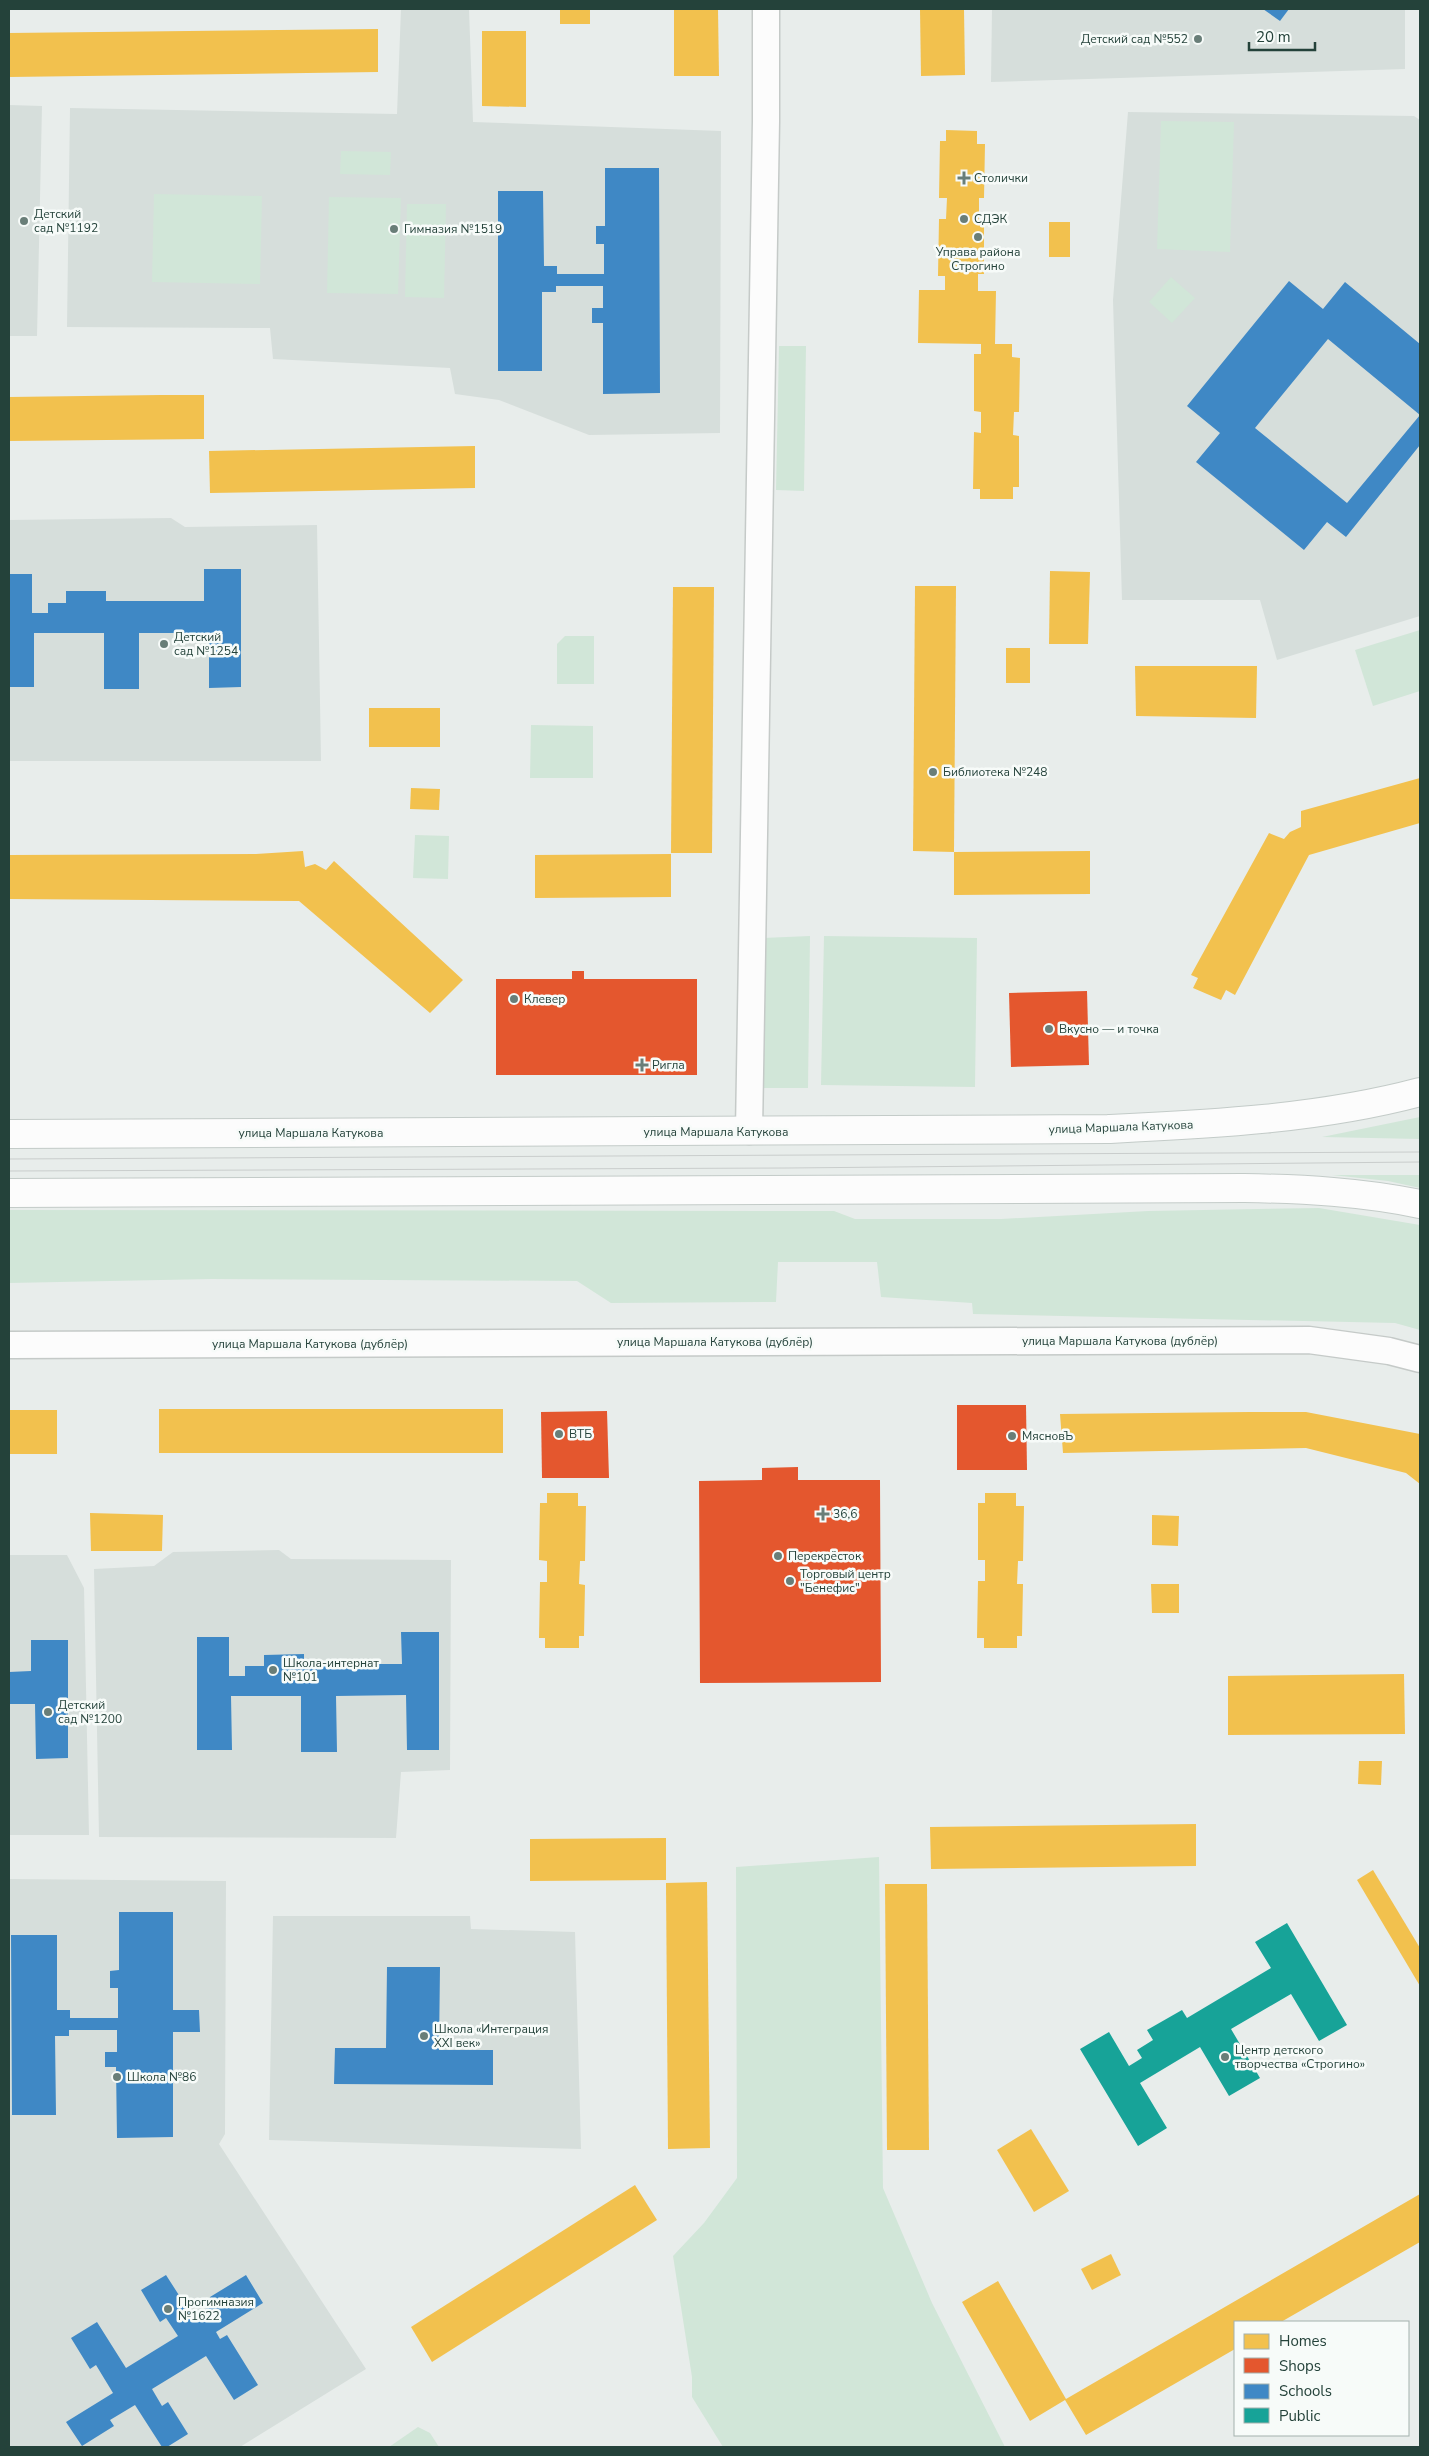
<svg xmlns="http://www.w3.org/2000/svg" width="1429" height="2456" font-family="'Nunito Sans',sans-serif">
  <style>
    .built { fill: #d6dedb }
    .green { fill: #d1e6d8 }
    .homes { fill: #f2c14e }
    .shops { fill: #e4572e }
    .schools { fill: #3f88c5; fill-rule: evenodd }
    .public { fill: #17a398 }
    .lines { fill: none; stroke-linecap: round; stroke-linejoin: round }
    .street-casing { stroke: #c5cac8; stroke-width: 29 }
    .secondary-casing { stroke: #c3cbc8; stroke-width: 30 }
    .street { stroke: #fcfcfc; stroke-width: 26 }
    .secondary { stroke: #fcfcfc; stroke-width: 28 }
    .tram { stroke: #c9cdcc; stroke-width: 1 }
    .poi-dot { fill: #697e78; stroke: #f7fbf9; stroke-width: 2 }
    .labels { text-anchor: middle; stroke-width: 5; stroke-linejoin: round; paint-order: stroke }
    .poi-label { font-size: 12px; fill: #24423a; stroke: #f7fbf9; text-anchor: start }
    .street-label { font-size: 12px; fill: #24423a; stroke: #f7fbf9 }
  </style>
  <rect width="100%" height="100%" fill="#e8edeb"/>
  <g class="built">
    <path d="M401,9h68l4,113 248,9 -1,302 -131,2 -90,-35 -44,-6 -5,-26 -177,-9 -3,-31 -203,-1 3,-219 327,6z"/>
    <path d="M992,9h413v60l-414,13z"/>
    <path d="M9,105l33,1 -5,230h-28z"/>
    <path d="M1128,112l286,4 6,4v496l-143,44 -17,-60h-138l-9,-300z"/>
    <path d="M171,518l14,9 132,-2 4,236h-312v-241z"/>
    <path d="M279,1550l12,9 160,1 -1,210 -49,2 -5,66 -297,-1 -5,-268 60,-3 19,-14z"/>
    <path d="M9,1555h58l17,33 5,247h-80z"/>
    <path d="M9,1879l217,2 -1,253 -6,10 147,225 -126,78h-231z"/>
    <path d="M273,1916h197l1,13 104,3 6,217 -312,-9z"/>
  </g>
  <g class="green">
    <path d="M1161,121l73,1 -4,130 -73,-3z"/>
    <path d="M341,151l50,1 -1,23 -50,-1z"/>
    <path d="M154,194l108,2 -2,88 -108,-2z"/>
    <path d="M329,197l72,1 -3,96 -71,-1z"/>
    <path d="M407,204h39l-2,94 -39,-1z"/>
    <path d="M1171,277l24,21 -23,25 -23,-21z"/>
    <path d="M779,346h27l-2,145 -28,-1z"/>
    <path d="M1420,630v61l-47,15 -18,-56z"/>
    <path d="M565,636h29v48h-37v-40z"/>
    <path d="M531,725l62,1v52h-63z"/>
    <path d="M415,835l34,1 -1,43 -35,-1z"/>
    <path d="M810,936l-2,152h-52l7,-150z"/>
    <path d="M824,936l153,2 -2,149 -154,-2z"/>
    <path d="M1420,1117v22l-98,-2z"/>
    <path d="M1332,1175h88v13l-32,-7z"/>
    <path d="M1319,1208l101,17v105l-25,-7 -422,-9 -1,-11 -91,-6 -4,-35h-99l-2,40 -165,1 -34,-22 -366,-2 -202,4v-73l825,1 21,8h146l147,-8z"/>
    <path d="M879,1857l4,331 49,115 73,144h-282l-31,-50v-20l-19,-121 31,-33 33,-45 -1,-311z"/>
    <path d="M418,2427l12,6 9,14h-50z"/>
  </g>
  <g class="homes">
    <rect x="560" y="9" width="30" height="15"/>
    <path d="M674,9h44l1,67h-45z"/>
    <path d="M920,9h44l1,66 -44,1z"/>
    <path d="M378,29v43l-369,5v-44z"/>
    <path d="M482,31h44v76l-44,-1z"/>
    <path d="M946,130l31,1v13h8l-1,54h-5v24h5v52h-6v17h18l-1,53h17v13l8,1 -1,54h-5l-1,23 6,1v51h-6v12h-33v-10h-7l1,-57 7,1v-21l-7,-1v-57h7v-10l-63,-1 1,-53h26v-14h-7l1,-57h7l1,-21h-8l1,-57h6z"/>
    <rect x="1049" y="222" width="21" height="35"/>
    <path d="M160,395h44v44l-195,2v-44z"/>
    <path d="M475,446v42l-265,5 -1,-42z"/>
    <path d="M1050,571l40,1 -2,72h-39z"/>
    <path d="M915,586h41l-2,266 -41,-1z"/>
    <path d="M673,587h41l-2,266h-41z"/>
    <rect x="1006" y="648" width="24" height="35"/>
    <path d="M1135,666h122l-1,52 -120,-2z"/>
    <rect x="369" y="708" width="71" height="39"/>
    <path d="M1420,778v45l-111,32 -74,140 -9,-5 -5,10 -28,-12 5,-10 -7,-3 78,-142 15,6 6,-7 11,-5v-16z"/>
    <path d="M411,788l29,1 -1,21 -29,-1z"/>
    <path d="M303,851l2,16 10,-3 11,6 8,-9 129,119 -33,33 -131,-112 -290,-2v-44l247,-1z"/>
    <path d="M1090,851v43l-136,1v-43z"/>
    <path d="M671,854v43l-136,1v-43z"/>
    <rect x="159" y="1409" width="344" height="44"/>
    <rect x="9" y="1410" width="48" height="44"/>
    <path d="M1249,1412h57l114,22v50l-14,-11 -100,-25 -243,5 -3,-39z"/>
    <path d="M547,1493h31v13h8l-1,55h-5l-1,23 6,1 -1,51h-5v12h-34v-10h-6l1,-56h7v-21l-8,-1 1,-57h7z"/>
    <path d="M985,1493h31v13h8l-1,55h-5l-1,23h6l-1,52h-5v12h-33v-10h-7l1,-57h7v-21h-7v-57h7z"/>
    <path d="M90,1513l73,2 -1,36h-71z"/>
    <path d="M1152,1515l27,1 -1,30 -26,-1z"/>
    <path d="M1151,1584h28v29h-27z"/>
    <path d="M1404,1674l1,60 -177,1v-59z"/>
    <path d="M1359,1761h23l-1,24 -23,-1z"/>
    <path d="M1196,1824v42l-265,3 -1,-42z"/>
    <path d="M666,1838v42l-136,1v-42z"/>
    <path d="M1373,1870l47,78v38l-63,-106z"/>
    <path d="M707,1882l3,266 -42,1 -2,-266z"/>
    <path d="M885,1884h42l2,266h-42z"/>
    <path d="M1031,2129l38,62 -35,21 -37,-62z"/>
    <path d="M635,2185l22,35 -225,142 -21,-35z"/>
    <path d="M1420,2194v48l-139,80h-46v27l-149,86 -21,-35 -35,21 -68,-119 36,-21 68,118z"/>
    <path d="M1111,2254l10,21 -29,15 -11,-21z"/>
  </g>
  <g class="shops">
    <path d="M572,971h12v8h113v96h-201v-96h76z"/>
    <path d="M1087,991l2,74 -78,2 -2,-74z"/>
    <path d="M957,1405h69l1,65h-70z"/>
    <path d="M607,1411l2,67h-67l-1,-66z"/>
    <path d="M798,1467v13h82l1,202 -181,1 -1,-202 63,-1v-12z"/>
  </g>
  <g class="schools">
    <path d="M1263,9h26l-9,12z"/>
    <path d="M605,168h54l1,225 -57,1v-71h-11v-15h11v-22h-47v6h-14v79h-44v-180h45l1,75h13v8h47v-30h-8v-18h9z"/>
    <path d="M1289,281l34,28 22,-27 75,62v101l-74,92 -19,-15 -23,28 -108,-88 24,-29 -33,-27zM1328,339l92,76 -73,88 -92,-75z"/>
    <path d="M204,569h37v118l-32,1v-55h-70v56h-35v-56h-70v54h-25v-113h23v39h16v-10h18v-12h40v10h98z"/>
    <path d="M401,1632h38v118h-32l-1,-55 -70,1 1,56h-36v-56h-70l1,54h-35v-113h32v39h16v-10h19v-11l40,-1v10h98z"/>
    <path d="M31,1640h37v118l-32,1 -1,-55h-26v-32l22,-1z"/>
    <path d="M119,1912h54v98h26l1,22h-27v105l-56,1 -1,-71h-11v-15h12v-22h-48v6h-14l1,79h-44l-1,-180h46v75h13v8h48v-30h-8v-17l9,-1z"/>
    <path d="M387,1967h53l-1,83h54v35l-159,-1 1,-36h51z"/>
    <path d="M166,2275l27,42 21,-13 -4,-7 36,-22 17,28 -47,29 4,7 7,-4 31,50 -24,15 -28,-44 -54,33 10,17 6,-4 20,32 -21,13h-5l-27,-42 -25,15 4,6 -32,20 -16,-24 47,-29 -17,-28 -6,4 -19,-31 26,-16 29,46 52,-32 -12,-18 -6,4 -19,-32z"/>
  </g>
  <path class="public" d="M1287,1923l60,102 -28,16 -28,-47 -60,35 29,49 -31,18 -29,-49 -60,36 27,45 -29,18 -58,-97 29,-17 20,34 13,-8 -5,-8 16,-10 -6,-10 35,-20 5,8 84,-50 -16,-26z"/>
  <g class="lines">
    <defs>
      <g id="street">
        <path d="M749,1131l17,-1010v-112"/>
        <path d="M9,1345l1300,-5 80,11 31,8"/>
      </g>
      <g id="secondary">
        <path d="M9,1134l1099,-5c104,-5 211,-10 312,-37"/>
        <path d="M9,1193l1235,-5c60,1 118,4 176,16"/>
      </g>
    </defs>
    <use href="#street" class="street-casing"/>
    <use href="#secondary" class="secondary-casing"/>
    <use href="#street" class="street"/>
    <use href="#secondary" class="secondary"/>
    <g class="tram">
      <path d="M9,1159l1411,-7"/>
      <path d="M9,1171l779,-3 632,-6"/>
    </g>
  </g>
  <g class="poi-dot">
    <circle cx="1198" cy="39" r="5"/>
    <path d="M961.5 170.5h5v5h5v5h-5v5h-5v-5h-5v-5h5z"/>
    <circle cx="964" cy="219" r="5"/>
    <circle cx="24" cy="221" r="5"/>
    <circle cx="394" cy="229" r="5"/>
    <circle cx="978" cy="237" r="5"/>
    <circle cx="164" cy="644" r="5"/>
    <circle cx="933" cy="772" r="5"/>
    <circle cx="514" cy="999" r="5"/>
    <circle cx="1049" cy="1029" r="5"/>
    <path d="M639.5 1057.5h5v5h5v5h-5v5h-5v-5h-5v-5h5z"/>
    <circle cx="559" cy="1434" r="5"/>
    <circle cx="1012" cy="1436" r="5"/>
    <path d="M820.5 1506.5h5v5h5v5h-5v5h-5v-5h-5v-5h5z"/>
    <circle cx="778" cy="1556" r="5"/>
    <circle cx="790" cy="1581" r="5"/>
    <circle cx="273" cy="1670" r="5"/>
    <circle cx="48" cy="1712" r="5"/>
    <circle cx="424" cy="2036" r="5"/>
    <circle cx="1225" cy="2057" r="5"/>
    <circle cx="117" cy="2077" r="5"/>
    <circle cx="168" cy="2309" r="5"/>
  </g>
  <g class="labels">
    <g class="poi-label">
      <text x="1188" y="43" text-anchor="end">Детский сад №552</text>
      <text x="974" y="182">Столички</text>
      <text x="34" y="218">Детский<tspan x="34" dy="14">сад №1192</tspan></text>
      <text x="974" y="223">СДЭК</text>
      <text x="404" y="233">Гимназия №1519</text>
      <text x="978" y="256" text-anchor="middle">Управа района<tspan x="978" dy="14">Строгино</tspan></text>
      <text x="174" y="641">Детский<tspan x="174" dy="14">сад №1254</tspan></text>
      <text x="943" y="776">Библиотека №248</text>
      <text x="524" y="1003">Клевер</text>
      <text x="1059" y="1033">Вкусно — и точка</text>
      <text x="652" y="1069">Ригла</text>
      <text x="569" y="1438">ВТБ</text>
      <text x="1022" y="1440">МясновЪ</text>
      <text x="833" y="1518">36,6</text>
      <text x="788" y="1560">Перекрёсток</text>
      <text x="800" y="1578">Торговый центр<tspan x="800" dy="14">"Бенефис"</tspan></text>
      <text x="283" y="1667">Школа-интернат<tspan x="283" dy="14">№101</tspan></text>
      <text x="58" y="1709">Детский<tspan x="58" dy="14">сад №1200</tspan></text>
      <text x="434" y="2033">Школа «Интеграция<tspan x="434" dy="14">XXI век»</tspan></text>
      <text x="1235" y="2054">Центр детского<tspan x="1235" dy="14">творчества «Строгино»</tspan></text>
      <text x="127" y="2081">Школа №86</text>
      <text x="178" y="2306">Прогимназия<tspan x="178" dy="14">№1622</tspan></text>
    </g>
    <g class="street-label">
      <text transform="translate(1121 1127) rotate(-2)" y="4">улица Маршала Катукова</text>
      <text x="716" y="1136">улица Маршала Катукова</text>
      <text x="311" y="1137">улица Маршала Катукова</text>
      <text x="1120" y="1345">улица Маршала Катукова (дублёр)</text>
      <text x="715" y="1346">улица Маршала Катукова (дублёр)</text>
      <text x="310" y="1348">улица Маршала Катукова (дублёр)</text>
    </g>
  </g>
  <rect width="1429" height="2456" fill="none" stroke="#24423a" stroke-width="20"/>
  <rect x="1234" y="2321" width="175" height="115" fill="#f7fbf9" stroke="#a3b1ad"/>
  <rect x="1244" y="2334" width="25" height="15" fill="#f2c14e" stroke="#a3b1ad"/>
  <text x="1279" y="2346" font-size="15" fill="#24423a">Homes</text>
  <rect x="1244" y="2358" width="25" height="15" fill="#e4572e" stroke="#a3b1ad"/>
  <text x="1279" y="2371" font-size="15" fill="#24423a">Shops</text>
  <rect x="1244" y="2384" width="25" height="15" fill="#3f88c5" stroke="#a3b1ad"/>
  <text x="1279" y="2396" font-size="15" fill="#24423a">Schools</text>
  <rect x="1244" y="2408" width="25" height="15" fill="#17a398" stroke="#a3b1ad"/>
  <text x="1279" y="2421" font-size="15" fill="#24423a">Public</text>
  <path d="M1249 42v8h66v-8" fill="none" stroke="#24423a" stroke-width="2.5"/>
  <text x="1256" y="42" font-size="15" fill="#24423a" stroke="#f7fbf9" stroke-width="4" paint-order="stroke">20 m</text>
</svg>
